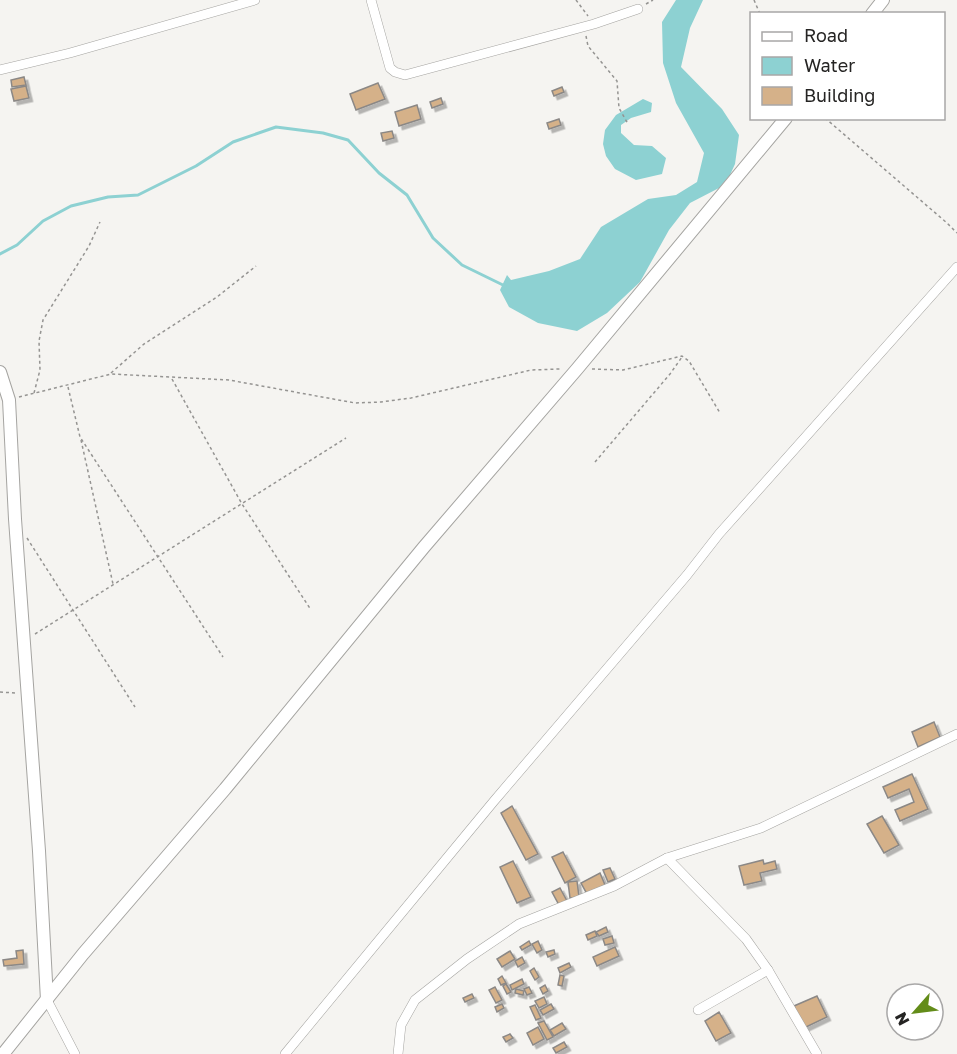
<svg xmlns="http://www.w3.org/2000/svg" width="957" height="1054" font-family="'Golos Text',sans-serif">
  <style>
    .water { fill: #8dd1d2 }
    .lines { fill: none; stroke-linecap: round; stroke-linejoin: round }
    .stream { stroke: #8dd1d2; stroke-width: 3 }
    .building { fill: #d5b189; stroke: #8b8886; stroke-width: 1.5; filter: url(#shadow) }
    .street-casing { stroke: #a5a4a1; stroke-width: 10 }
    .secondary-casing { stroke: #a5a4a1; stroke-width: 14 }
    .path { stroke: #959492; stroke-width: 1.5; stroke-dasharray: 3 3; stroke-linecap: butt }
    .street { stroke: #fff; stroke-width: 9 }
    .secondary { stroke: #fff; stroke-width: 12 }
  </style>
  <defs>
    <filter id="shadow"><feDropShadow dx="3.5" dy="3.5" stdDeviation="0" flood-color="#0004"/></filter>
  </defs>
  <rect width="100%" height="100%" fill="#f5f4f1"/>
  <g class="water">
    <path d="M676,0h27l-13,28 -9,39 41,42 17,26 -4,29 -5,11 -11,13 -29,15 -21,27 -29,52 -33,31 -30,18 -39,-8 -29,-16 -9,-17 7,-15 4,5 38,-9 31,-12 21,-32 47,-28 28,-4 21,-13 7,-29 -28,-50 -13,-40 -1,-41z"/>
    <path d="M643,99l9,4 -1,9 -20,6 -10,7v8l13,12 18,1 14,12 -4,16 -26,6 -21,-11 -9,-13 -3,-12 2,-14 11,-15z"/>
  </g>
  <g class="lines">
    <path class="stream" d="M0,254l17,-9 26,-24 28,-15 37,-9 30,-2 58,-29 37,-24 43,-15 47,6 25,7 31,33 28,22 26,43 29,27 43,21"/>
  </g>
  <g class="building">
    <path d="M24,77l2,8 -14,2 -1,-7z"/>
    <path d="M378,83l7,16 -29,11 -6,-16z"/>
    <path d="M26,86l3,12 -15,3 -3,-12z"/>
    <path d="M562,87l2,5 -10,4 -2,-5z"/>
    <path d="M441,98l2,6 -11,4 -2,-6z"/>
    <path d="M417,105l4,14 -22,7 -4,-14z"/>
    <path d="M559,119l2,6 -12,4 -2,-6z"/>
    <path d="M392,131l2,7 -11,3 -2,-8z"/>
    <path d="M934,722l6,15 -22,10 -6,-15z"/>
    <path d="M912,774l16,35 -28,12 -5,-11 19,-8 -5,-13 -21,9 -5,-11z"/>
    <path d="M512,806l26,48 -12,6 -25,-47z"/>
    <path d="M882,816l17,29 -15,8 -17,-29z"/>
    <path d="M563,852l13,25 -11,6 -13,-26z"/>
    <path d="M763,860l1,4 11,-3 2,8 -17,4 2,8 -18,4 -5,-19z"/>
    <path d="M513,861l18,36 -14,6 -17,-36z"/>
    <path d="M610,868l5,11 -7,3 -5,-12z"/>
    <path d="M600,873l5,12 -18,9 -6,-11z"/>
    <path d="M577,881l2,16 -9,1 -2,-16z"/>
    <path d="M560,888l7,13 -8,4 -7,-13z"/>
    <path d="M606,927l2,5 -9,4 -3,-4z"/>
    <path d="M595,931l2,5 -9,4 -2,-5z"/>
    <path d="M612,936l2,7 -9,2 -2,-6z"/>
    <path d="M529,941l2,4 -9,5 -2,-3z"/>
    <path d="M538,941l4,9 -5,3 -5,-9z"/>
    <path d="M615,947l4,9 -22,10 -4,-9z"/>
    <path d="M23,950l1,14 -20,2 -1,-6 14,-2 -1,-7z"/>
    <path d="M554,950l1,4 -7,3 -2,-5z"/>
    <path d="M510,951l5,8 -13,8 -5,-8z"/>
    <path d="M522,957l3,6 -7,4 -3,-6z"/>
    <path d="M569,963l2,4 -11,6 -2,-5z"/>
    <path d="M534,968l5,9 -4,3 -5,-9z"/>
    <path d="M560,975l4,1 -2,10 -4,-1z"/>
    <path d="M502,976l4,7 -5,2 -3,-6z"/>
    <path d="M522,979l2,5 -12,6 -2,-5z"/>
    <path d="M506,984l5,8 -4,2 -4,-8z"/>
    <path d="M545,985l3,6 -5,3 -3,-6z"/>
    <path d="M495,987l7,13 -6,3 -7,-13z"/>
    <path d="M529,987l3,6 -5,2 -3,-6z"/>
    <path d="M516,989l8,2 -1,4 -8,-2z"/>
    <path d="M472,994l2,4 -9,4 -2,-4z"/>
    <path d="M817,996l10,21 -23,11 -10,-22z"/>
    <path d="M544,997l3,7 -8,4 -4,-7z"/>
    <path d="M502,1004l2,4 -7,4 -2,-5z"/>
    <path d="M551,1004l3,5 -11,6 -3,-5z"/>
    <path d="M535,1005l6,13 -5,2 -6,-13z"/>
    <path d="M719,1012l12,21 -15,8 -11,-20z"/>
    <path d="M544,1021l9,16 -6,3 -9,-17z"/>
    <path d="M562,1023l4,6 -12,7 -4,-6z"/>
    <path d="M538,1027l6,12 -11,6 -6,-12z"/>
    <path d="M510,1034l3,4 -7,4 -3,-5z"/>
    <path d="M564,1042l3,5 -11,6 -3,-5z"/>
  </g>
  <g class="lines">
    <defs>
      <g id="street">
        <path d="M371,0l19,68 5,4 10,3 189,-51 44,-15"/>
        <path d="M0,70l70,-17 185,-53"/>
        <path d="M667,858l79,81 22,31 49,84"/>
        <path d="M47,1000l28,54"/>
        <path d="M698,1010l70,-40"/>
        <path d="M285,1054l209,-253 193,-226 32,-41 238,-267"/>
        <path d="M398,1054l3,-29 14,-25 52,-41 52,-35 95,-38 53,-28 94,-30 196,-94"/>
      </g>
      <g id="secondary">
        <path d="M872,14l11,-14"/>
        <path d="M0,372l9,28 6,119 24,332 8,149"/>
        <path d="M3,1054l80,-100 142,-165 199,-242 153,-178 209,-251"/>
      </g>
    </defs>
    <use href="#street" class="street-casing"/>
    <use href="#secondary" class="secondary-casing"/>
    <g class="path">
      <path d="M576,0l12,16"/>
      <path d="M754,0l6,14"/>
      <path d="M646,4l7,-4"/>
      <path d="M586,36l2,10 29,35 2,27 9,16"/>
      <path d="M825,118l122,105 10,10"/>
      <path d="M592,369l31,1 59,-14 7,5 31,52"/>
      <path d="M111,373l33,-29 73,-47 39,-31"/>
      <path d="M172,379l70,125 69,106"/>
      <path d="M68,387l12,50 143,220"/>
      <path d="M34,393l6,-23 -1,-29 4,-21 46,-74 11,-24"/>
      <path d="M19,397l92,-23 118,6 126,23 26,-1 30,-4 120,-28 29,-1"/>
      <path d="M81,440l32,144"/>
      <path d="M595,462l75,-88 12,-17"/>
      <path d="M27,538l108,169"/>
      <path d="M35,634l311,-196"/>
      <path d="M0,692l15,1"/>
    </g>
    <use href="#street" class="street"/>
    <use href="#secondary" class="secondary"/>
  </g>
  <rect x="750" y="12" width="195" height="108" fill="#ffffff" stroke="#a8a7a7" stroke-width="1.5"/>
  <rect x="762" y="32" width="30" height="9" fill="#ffffff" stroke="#a8a7a7" stroke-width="1.5"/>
  <text x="804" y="42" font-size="18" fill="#252423">Road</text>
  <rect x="762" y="57" width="30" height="18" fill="#8dd1d2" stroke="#a8a7a7" stroke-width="1.5"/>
  <text x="804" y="72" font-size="18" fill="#252423">Water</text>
  <rect x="762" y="87" width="30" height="18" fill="#d5b189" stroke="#a8a7a7" stroke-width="1.5"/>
  <text x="804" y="102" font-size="18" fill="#252423">Building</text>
  <g transform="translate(915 1012) rotate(242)"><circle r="28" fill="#ffffff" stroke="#a8a7a7" stroke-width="1.5"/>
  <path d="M0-4.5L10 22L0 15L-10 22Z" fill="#638c19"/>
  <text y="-9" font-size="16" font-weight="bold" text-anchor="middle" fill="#252423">N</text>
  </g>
</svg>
